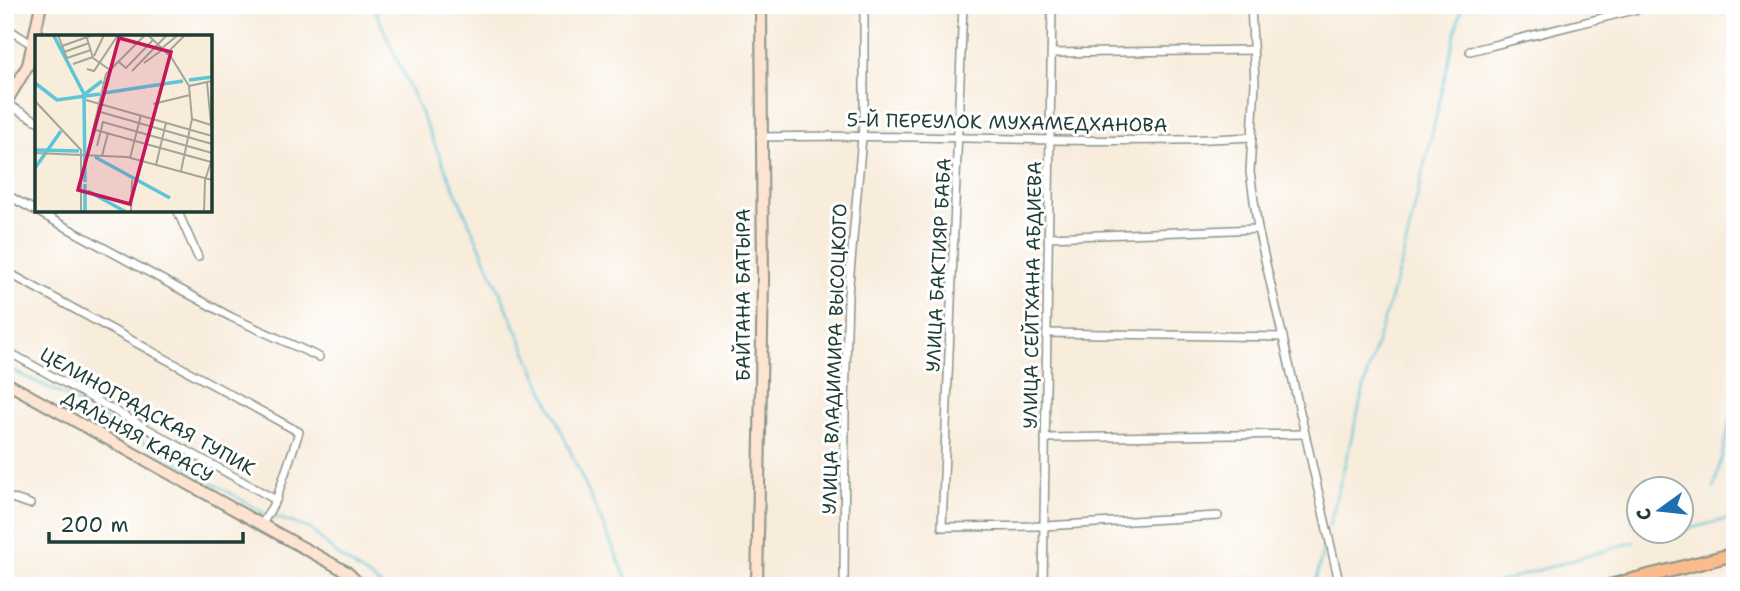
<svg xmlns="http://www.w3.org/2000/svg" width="1740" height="591" font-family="'Shantell Sans',sans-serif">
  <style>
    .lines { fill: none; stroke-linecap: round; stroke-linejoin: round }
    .stream { stroke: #5cc5d7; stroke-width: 2 }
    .street-casing { stroke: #8c9488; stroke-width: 10 }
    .secondary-casing { stroke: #8c9488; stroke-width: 14 }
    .primary-casing { stroke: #8c9488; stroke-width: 16 }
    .street { stroke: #fff; stroke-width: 7 }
    .secondary { stroke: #fde4d1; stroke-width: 10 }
    .primary { stroke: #fbbb8d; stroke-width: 12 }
    .labels { text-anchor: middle; stroke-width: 6; stroke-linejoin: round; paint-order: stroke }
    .street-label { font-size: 19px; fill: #1f3d34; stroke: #fff }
    .inset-river { fill: none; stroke: #5cc5d7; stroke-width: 3.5 }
    .inset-road { fill: none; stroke: #a1a698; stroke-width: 2 }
    .view { fill: #c2185b; fill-opacity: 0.15; stroke: #c2185b; stroke-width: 3.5 }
    .inset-edge { fill: none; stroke: #1f3d34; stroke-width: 3.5 }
  </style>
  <rect width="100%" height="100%" fill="#fff"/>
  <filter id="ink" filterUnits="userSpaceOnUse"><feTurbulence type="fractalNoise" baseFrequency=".0143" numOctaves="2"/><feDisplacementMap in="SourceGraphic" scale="14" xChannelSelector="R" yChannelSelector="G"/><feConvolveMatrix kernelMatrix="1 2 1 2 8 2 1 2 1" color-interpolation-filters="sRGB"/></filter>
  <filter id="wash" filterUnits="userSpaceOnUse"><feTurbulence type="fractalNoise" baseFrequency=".00686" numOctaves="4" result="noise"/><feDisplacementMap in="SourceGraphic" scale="28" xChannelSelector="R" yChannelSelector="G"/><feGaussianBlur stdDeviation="1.57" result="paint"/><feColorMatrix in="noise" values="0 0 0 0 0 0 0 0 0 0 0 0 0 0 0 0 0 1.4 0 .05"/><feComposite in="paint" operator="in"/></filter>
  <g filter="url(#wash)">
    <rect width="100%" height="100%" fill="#f8ecdb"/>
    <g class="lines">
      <g class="stream">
        <path d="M373,5l257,581"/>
        <path d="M5,367l57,27 202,119"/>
        <path d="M1714,488l21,-87"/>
        <path d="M270,515l40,14 30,28 43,29"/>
        <path d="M1329,527l39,-155 35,-115 59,-252"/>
        <path d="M1680,531l55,-14"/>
        <path d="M1652,537l27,-5"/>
        <path d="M1314,586l12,-47"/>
        <path d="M1485,586l149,-44"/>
      </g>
    </g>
  </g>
  <g filter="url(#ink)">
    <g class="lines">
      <defs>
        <g id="street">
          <path d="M963,5l-21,522 102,-1 174,-10"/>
          <path d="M1251,5l4,78 -5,89 8,57 82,357"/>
          <path d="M5,27l28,18"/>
          <path d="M1470,51l184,-46"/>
          <path d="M1052,53l201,-3"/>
          <path d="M5,103l32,18"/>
          <path d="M760,137c164,-5 328,10 492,0"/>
          <path d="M5,194l226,123 88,40"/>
          <path d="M177,210l21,47"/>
          <path d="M1048,237l210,-8"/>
          <path d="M5,271l294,161 -23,68 -14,24"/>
          <path d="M1047,333l236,4"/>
          <path d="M5,350l271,150"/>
          <path d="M1045,438l259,-4"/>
          <path d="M5,496l25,8"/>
          <path d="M844,586l1,-181 3,-110 16,-180v-110"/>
          <path d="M1043,586l9,-581"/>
        </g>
        <g id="secondary">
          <path d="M5,104l23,-39 13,-60"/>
          <path d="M5,382l342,190 14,14"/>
          <path d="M757,586l6,-303 -2,-278"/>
        </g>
        <path id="primary" d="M1609,586l126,-32"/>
      </defs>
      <use href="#street" class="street-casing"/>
      <use href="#secondary" class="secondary-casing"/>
      <use href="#primary" class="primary-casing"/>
      <use href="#street" class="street"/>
      <use href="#secondary" class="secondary"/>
      <use href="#primary" class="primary"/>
    </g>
  </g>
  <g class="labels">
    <g class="street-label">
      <text transform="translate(1007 122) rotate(1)" y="7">5-Й ПЕРЕУЛОК МУХАМЕДХАНОВА</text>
      <text transform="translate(938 265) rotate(-87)" y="7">УЛИЦА БАКТИЯР БАБА</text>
      <text transform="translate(743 295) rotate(-90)" y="7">БАЙТАНА БАТЫРА</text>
      <text transform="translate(1032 295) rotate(-89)" y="7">УЛИЦА СЕЙТХАНА АБДИЕВА</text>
      <text transform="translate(834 359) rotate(-88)" y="7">УЛИЦА ВЛАДИМИРА ВЫСОЦКОГО</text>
      <text transform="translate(148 411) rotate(29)" y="7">ЦЕЛИНОГРАДСКАЯ ТУПИК</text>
      <text transform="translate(138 436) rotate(29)" y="7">ДАЛЬНЯЯ КАРАСУ</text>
    </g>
  </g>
  <g transform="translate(35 35)">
    <rect width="177" height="177" fill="#f8ecdb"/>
    <path class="inset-river" d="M19,1l30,58 1,88M154,45l23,-3M0,48l22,17 43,-6M69,58l79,-12M50,59l17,-13M0,115l44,1M60,122l75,41M0,133l26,-37M50,149v28M53,156l38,21"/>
    <path class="inset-road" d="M23,0l9,23 24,-8M51,0l7,23 17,12M113,0l23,22 18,29 3,33 19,6M27,11l31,-11M126,14l17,-14M29,17l25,-9M131,19l19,-19M59,21l10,-21M84,27l7,6 27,-28M109,28l18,-13M38,29l20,-7M52,34l7,2 24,-36M97,36l35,-36M172,47l4,42M154,51l23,-5M51,65l126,36M0,66l46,49v62M118,69l37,-9M62,76l115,33M57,94l119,33M62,111l6,-24 109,31M0,118l92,4 85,23M52,121l19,-82 39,-39M67,121l6,-23M95,123l11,-43M121,130l10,-42M146,136l11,-52M96,177l1,-32M169,177l1,-32 7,-21"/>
    <path class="view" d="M84,3l52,14 -41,152 -52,-14z"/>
    <rect width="177" height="177" class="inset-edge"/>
  </g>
  <rect width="1740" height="591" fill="none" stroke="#fff" stroke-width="28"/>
  <g transform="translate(1660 510) rotate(255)"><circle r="33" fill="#ffffff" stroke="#a5b1ae" stroke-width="2"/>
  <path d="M0-5L12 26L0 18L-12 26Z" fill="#1f6fb2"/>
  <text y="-10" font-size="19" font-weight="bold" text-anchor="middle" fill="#1f3d34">С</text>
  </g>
  <path d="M49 532v10h194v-10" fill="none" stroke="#1f3d34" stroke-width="3.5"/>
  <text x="60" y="532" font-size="21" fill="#1f3d34" stroke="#ffffff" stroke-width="5" paint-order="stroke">200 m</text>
</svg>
